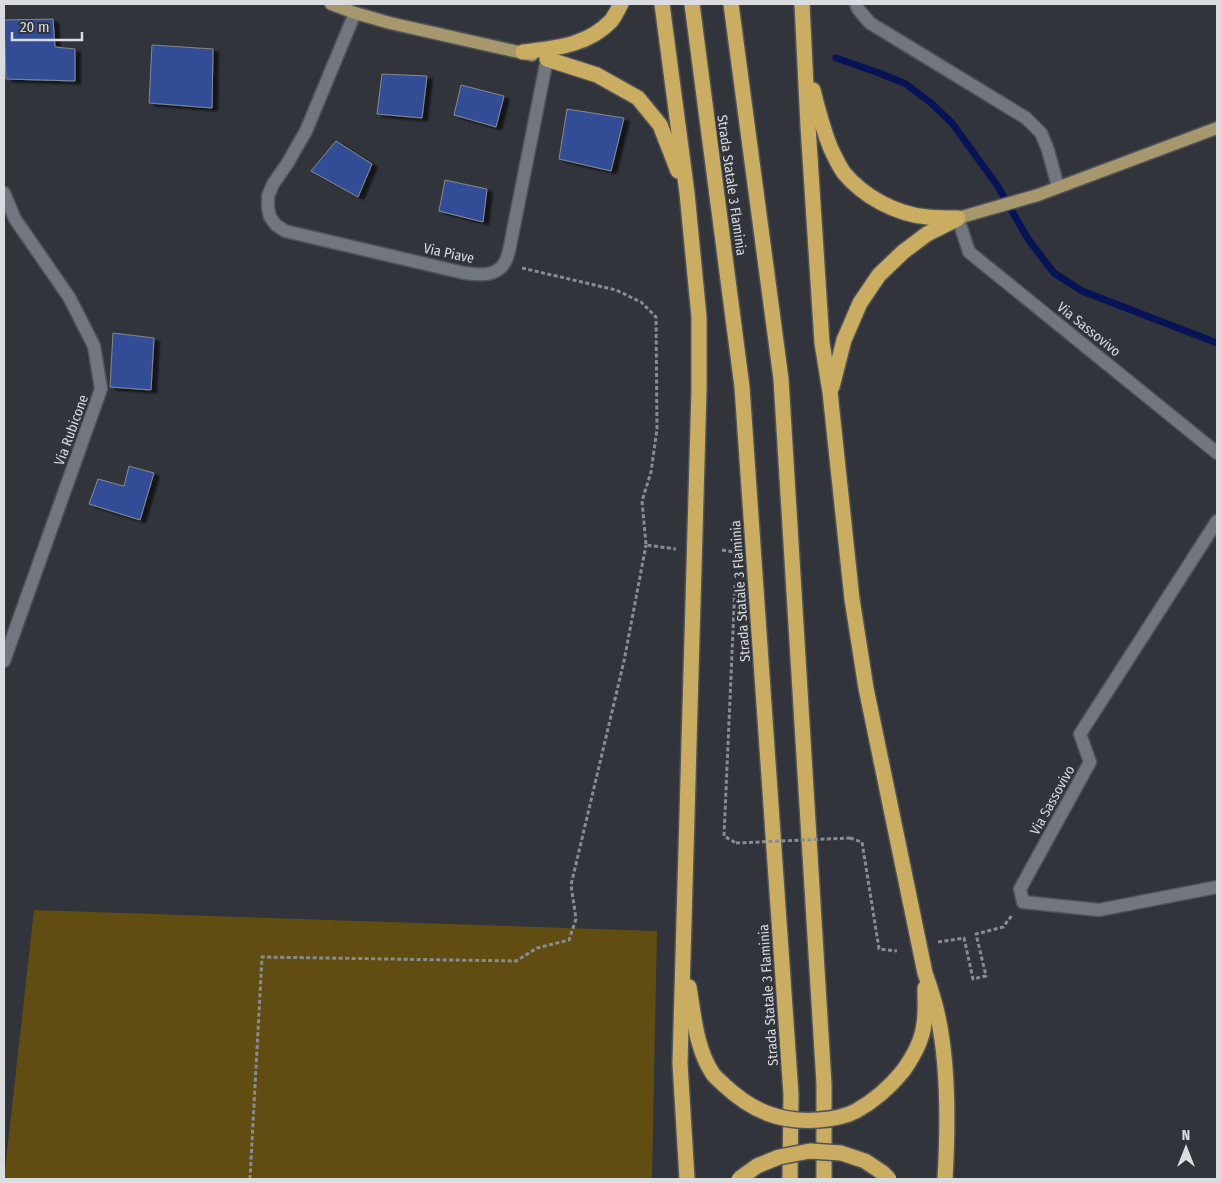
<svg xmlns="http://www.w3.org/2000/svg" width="1221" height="1183" font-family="'Fira Sans Condensed',sans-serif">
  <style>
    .green { fill: #614c11 }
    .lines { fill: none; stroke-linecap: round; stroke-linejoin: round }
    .stream { stroke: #061357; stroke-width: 7 }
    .building { fill: #334e96; stroke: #858891; filter: url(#shadow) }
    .minor-casing { stroke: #4f5257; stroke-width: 15 }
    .major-casing { stroke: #4f5257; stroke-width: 15 }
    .highway-casing { stroke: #4f5257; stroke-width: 18 }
    .path { stroke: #898c91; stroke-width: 3; stroke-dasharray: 4 2.5; stroke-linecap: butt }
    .minor { stroke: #72767e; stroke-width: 12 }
    .major { stroke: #a7976d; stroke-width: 12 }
    .highway { stroke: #cbad61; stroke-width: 15 }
    .highway-bridge-casing { stroke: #4f5257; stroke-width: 18; stroke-linecap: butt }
    .path-bridge { stroke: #898c91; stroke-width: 3; stroke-dasharray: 4 2.5; stroke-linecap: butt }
    .highway-bridge { stroke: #cbad61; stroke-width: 15 }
    .labels { text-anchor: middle; stroke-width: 5; stroke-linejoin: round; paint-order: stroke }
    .street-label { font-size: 14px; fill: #dadce0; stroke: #31353b }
  </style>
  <defs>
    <filter id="shadow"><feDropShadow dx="5.5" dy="3" stdDeviation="1" flood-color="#0009"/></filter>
  </defs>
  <rect width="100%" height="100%" fill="#31353b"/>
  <path class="green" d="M34,910l623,21 -5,248h-648z"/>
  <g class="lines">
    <path class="stream" d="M836,58l43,15 27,11 25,19 21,20 45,62 31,54 26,34 28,18 135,52"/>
  </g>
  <g class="building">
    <path d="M53,19l2,28 20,2v32l-69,-2 -2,-59z"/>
    <path d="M152,45l61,4 -1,59 -63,-5z"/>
    <path d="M382,74l45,2 -5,42 -45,-4z"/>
    <path d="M461,85l43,11 -8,31 -42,-12z"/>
    <path d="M567,109l57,9 -13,53 -52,-12z"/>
    <path d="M336,141l36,23 -14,33 -47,-26z"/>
    <path d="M445,180l42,9 -4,33 -44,-11z"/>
    <path d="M113,333l41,5 -3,52 -41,-3z"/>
    <path d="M129,466l25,7 -14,47 -51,-16 9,-25 26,7z"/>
  </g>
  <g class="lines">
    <defs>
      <g id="minor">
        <path d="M856,4l2,5 12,14 156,95 15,15 7,17 10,37"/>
        <path d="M355,13l-49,118 -19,33 -14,20 -5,12v12l2,9 6,8 9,6 179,42c15,2 33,4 41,-11 3,-5 4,-11 5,-16l37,-187"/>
        <path d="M4,193l11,26 54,78 25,49 7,43 -97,272"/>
        <path d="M958,218l11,34 248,201"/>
        <path d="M1217,521l-137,213 10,28 -70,127 3,13 76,8 118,-23"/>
      </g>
      <g id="major">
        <path d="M331,4l24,9 35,10 142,32"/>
        <path d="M958,218l80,-23 179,-67"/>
      </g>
      <g id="highway">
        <path d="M662,4l25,189 12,124v73l-19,673 7,116"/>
        <path d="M692,4l50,383 49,707 -1,85"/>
        <path d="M731,4l50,375 43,705v95"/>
        <path d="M802,4l6,122 14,217 8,49 22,207 14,89 59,285c5,14 10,29 13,44 11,51 10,110 7,162"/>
        <path d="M523,52c32,-4 64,-6 88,-31 4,-5 7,-12 10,-17"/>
        <path d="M547,59l50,16 41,23 22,27 18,46"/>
        <path d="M813,90c5,20 10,40 18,59 4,8 8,17 13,24 20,24 52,41 83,44 10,1 21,1 31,1"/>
        <path d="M832,387l12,-47 16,-37 19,-28 24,-23 24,-18 30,-15"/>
        <path d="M689,987c5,29 7,62 24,87 3,4 7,7 11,11"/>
        <path d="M903,1071c10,-14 19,-29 21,-47 2,-12 1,-24 1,-36"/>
      </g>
    </defs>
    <use href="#minor" class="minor-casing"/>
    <use href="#major" class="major-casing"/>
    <use href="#highway" class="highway-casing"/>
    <g class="path">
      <path d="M522,268l94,22 25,12 15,15 1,112 -6,43 -9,29 4,44 30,4"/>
      <path d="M722,550l12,2"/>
      <path d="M735,585l-11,251 12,7"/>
      <path d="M850,838l12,4 17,107 18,2"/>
      <path d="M938,942l26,-4 9,41 13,-3 -10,-42 27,-7 10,-13"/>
      <path d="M250,1179l12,-222 254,4 21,-13 32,-8 7,-21 -5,-34 53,-224 22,-116"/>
    </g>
    <use href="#minor" class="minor"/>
    <use href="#major" class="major"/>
    <use href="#highway" class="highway"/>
    <defs>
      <g id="highway-bridge">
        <path d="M724,1085c28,26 56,38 95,35 12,-1 26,-3 37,-9 18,-10 34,-24 47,-40"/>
        <path d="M739,1179l18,-13 22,-9 31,-6 31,2 24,8 18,12 6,6"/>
      </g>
    </defs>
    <use href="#highway-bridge" class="highway-bridge-casing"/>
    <path class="path-bridge" d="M736,843l114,-5"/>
    <use href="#highway-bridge" class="highway-bridge"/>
  </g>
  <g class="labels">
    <g class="street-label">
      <text transform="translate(732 185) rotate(82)" y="5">Strada Statale 3 Flaminia</text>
      <text transform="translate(449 253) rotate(12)" y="5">Via Piave</text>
      <text transform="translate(1089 329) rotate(39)" y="5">Via Sassovivo</text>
      <text transform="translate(71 430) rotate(-70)" y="5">Via Rubicone</text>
      <text transform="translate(740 591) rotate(-94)" y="5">Strada Statale 3 Flaminia</text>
      <text transform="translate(1052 800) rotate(-61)" y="5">Via Sassovivo</text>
      <text transform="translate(768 995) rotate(-94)" y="5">Strada Statale 3 Flaminia</text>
    </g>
  </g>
  <rect width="1221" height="1183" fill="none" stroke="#dadce0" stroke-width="10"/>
  <g transform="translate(1186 1148)" stroke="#31353b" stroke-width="4" paint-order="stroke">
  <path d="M0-4L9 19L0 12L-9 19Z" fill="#dadce0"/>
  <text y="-8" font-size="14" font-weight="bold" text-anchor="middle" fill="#dadce0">N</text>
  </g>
  <path d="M12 32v8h70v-8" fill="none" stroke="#dadce0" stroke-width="2.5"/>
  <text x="20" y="32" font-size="15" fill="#dadce0" stroke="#31353b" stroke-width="4" paint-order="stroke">20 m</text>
</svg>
